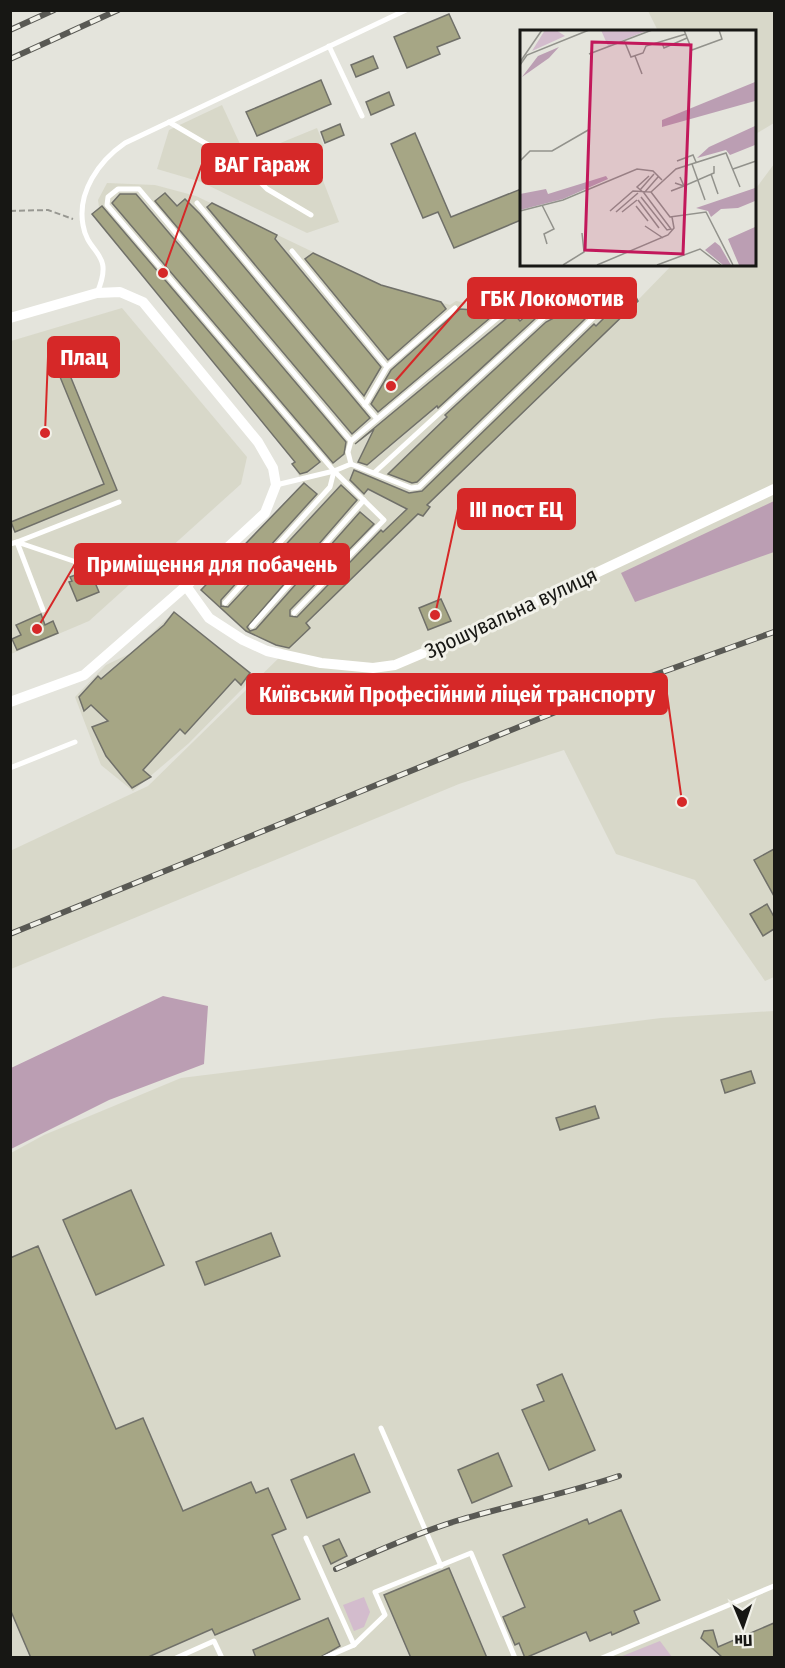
<svg xmlns="http://www.w3.org/2000/svg" width="785" height="1668" font-family="'Fira Sans Condensed',sans-serif">
  <style>
    .built { fill: #d8d8c9 }
    .green { fill: #d3bccd }
    .forest { fill: #bb9eb3 }
    .building { fill: #a6a685; stroke: #707069; stroke-width: 1.5 }
    .lines { fill: none; stroke-linecap: round; stroke-linejoin: round }
    .path { stroke: #989892; stroke-width: 2; stroke-dasharray: 6 3; stroke-linecap: butt }
    .service { stroke: #fff; stroke-width: 5 }
    .minor { stroke: #fff; stroke-width: 10 }
    .rail-casing { stroke: #595954; stroke-width: 6 }
    .rail { stroke: #f1f1e9; stroke-width: 4; stroke-dasharray: 11; stroke-linecap: butt }
    .labels { text-anchor: middle; stroke-width: 6; stroke-linejoin: round; paint-order: stroke }
    .street-label { font-size: 21px; fill: #171714; stroke: #f1f1e9 }
    .inset-road { fill: none; stroke: #92928c; stroke-width: 1.5 }
    .view { fill: #c2185b; fill-opacity: 0.15; stroke: #c2185b; stroke-width: 3 }
    .inset-edge { fill: none; stroke: #171714; stroke-width: 3 }
    .leader { fill: none; stroke: #d62828; stroke-width: 2 }
    .callout-dot { fill: #d62828; stroke: #f1f1e9; stroke-width: 2 }
    .callout { fill: #d62828; stroke: #d62828; stroke-width: 2 }
    .callout-label { font-size: 22px; text-anchor: middle; font-weight: bold; fill: #fff }
  </style>
  <rect width="100%" height="100%" fill="#e4e4dc"/>
  <g class="built">
    <path d="M648,11h126v112l-20,12v-103l-96,-1z"/>
    <path d="M222,105l24,52 71,-29 7,18 -12,6 27,70 -32,11 -106,-51 -44,-13 12,-39z"/>
    <path d="M774,164v813l-9,4 -70,-101 -79,-26 -52,-104 -105,34 -448,185 -1,-118 138,-65 138,-135 -43,-23 -42,-38 102,-107 -11,-19 3,-3 -203,-247 7,-7 -1,-7 9,-17 48,2 41,11 186,89 68,20 6,-4 44,8 39,-1 63,-8 31,-9 5,9 35,-36h81v-73z"/>
    <path d="M122,308l125,149 -6,27 -152,137 -78,33v-313z"/>
    <path d="M174,612l76,61 -5,13 -56,57 -56,48 -32,-26 -26,-68 31,-32 25,-12z"/>
    <path d="M774,1011v646l-763,1v-505l33,-18 137,-57 480,-60z"/>
  </g>
  <g class="green">
    <path d="M364,1597l6,15 -6,15 -10,4 -11,-26z"/>
    <path d="M660,1641l12,16h-52z"/>
  </g>
  <g class="forest">
    <path d="M774,501v51l-139,50 -14,-29z"/>
    <path d="M163,996l45,10 -4,58 -95,36 -98,49v-81z"/>
  </g>
  <g class="building">
    <path d="M449,14l11,24 -23,9 3,7 -33,14 -13,-31z"/>
    <path d="M373,56l5,12 -22,9 -5,-12z"/>
    <path d="M321,80l10,24 -74,32 -11,-24z"/>
    <path d="M389,92l5,13 -23,10 -5,-13z"/>
    <path d="M340,124l4,11 -19,8 -4,-11z"/>
    <path d="M415,133l36,84 70,-28v31l-67,28 -16,-36 -15,6 -32,-74z"/>
    <path d="M165,193l12,13 8,-7 15,15 170,204 -18,16 -197,-233z"/>
    <path d="M120,194h16l210,248 -2,12 -11,9 -221,-260z"/>
    <path d="M212,203l65,32 -2,4 106,128 -17,29 -157,-189z"/>
    <path d="M102,206l218,256 -13,10 -7,2 -8,-10 3,-2 -203,-248z"/>
    <path d="M313,253l68,32 60,17 5,7 -58,51 -83,-101z"/>
    <path d="M633,291l5,10 -211,204 3,2 -7,9 -5,-2 -112,109 4,5 -21,20 -13,-3 -30,-14 -45,-41 103,-107 13,11 -96,106v6l7,1 113,-122 16,15 -110,127 3,4 6,-2 104,-117 14,12 -84,86v6l7,1 84,-87 2,2 24,-23 -39,-20 -4,5 -14,-14 4,-10 55,23 13,-2 172,-167 2,2 16,-16 -10,-10z"/>
    <path d="M460,309l14,1 16,8 -112,94 -7,-8 20,-34z"/>
    <path d="M579,309l8,8 -170,165 -5,1 -24,-9 59,-57 -2,-2 101,-93 21,-11 5,5z"/>
    <path d="M513,313l7,8 8,-7 8,4 -98,90 -1,-2 -70,59 -9,-3 16,-33 -19,15z"/>
    <path d="M60,351l57,139 -102,42 -4,-10 93,-38 -53,-129z"/>
    <path d="M86,571l2,3 3,-1 8,19 -22,9 -8,-19 3,-1 -2,-4z"/>
    <path d="M441,599l10,22 -23,9 -9,-22z"/>
    <path d="M174,612l76,61 -9,12 -6,-6 -50,55 -5,-5 -37,41 8,7 -19,11 -26,-32 -14,-29 16,-6 -17,-16 -7,6 -5,-14 19,-21 3,3 63,-54z"/>
    <path d="M41,614l4,11 8,-4 5,12 -41,17 -5,-11 9,-4 -5,-10z"/>
    <path d="M774,849v47l-20,-36z"/>
    <path d="M767,904l7,13v12l-11,7 -13,-22z"/>
    <path d="M751,1071l4,12 -30,10 -4,-13z"/>
    <path d="M595,1106l4,12 -39,12 -4,-12z"/>
    <path d="M131,1190l33,75 -68,30 -33,-75z"/>
    <path d="M271,1233l9,23 -75,29 -9,-23z"/>
    <path d="M38,1246l78,183 27,-11 40,93 68,-29 5,11 12,-5 18,41 -14,6 28,64 -85,36 -3,-6 -66,29h-115l-21,-49v-351z"/>
    <path d="M562,1374l33,76 -46,20 -27,-60 22,-9 -7,-16z"/>
    <path d="M498,1453l14,33 -40,17 -14,-33z"/>
    <path d="M354,1454l16,38 -63,26 -16,-38z"/>
    <path d="M621,1510l39,90 -26,11 5,12 -27,12 -1,-3 -21,9 -4,-9 -61,26 -6,-15 -4,2 -12,-28 22,-10 -22,-52 84,-36 2,5z"/>
    <path d="M339,1539l8,17 -16,8 -8,-18z"/>
    <path d="M449,1568l38,90h-76l-27,-63z"/>
    <path d="M328,1618l12,28 -21,12h-63l-3,-8z"/>
    <path d="M774,1623v35l-52,-1 -21,-19 3,-7 9,-1 5,17z"/>
  </g>
  <g class="lines">
    <path class="path" d="M10,211l38,-1 25,9"/>
    <g class="service">
      <path d="M329,46l33,70"/>
      <path d="M169,122l75,44 23,23 44,26"/>
      <path d="M197,203l180,216"/>
      <path d="M292,251l95,116"/>
      <path d="M97,293c18,-42 -9,-37 -14,-68 -6,-33 16,-64 42,-82l281,-133"/>
      <path d="M365,405l22,-38 68,-59"/>
      <path d="M351,464l-3,-12 3,-11 150,-126"/>
      <path d="M375,472l176,-161"/>
      <path d="M276,485l58,-14 17,-7 60,24 8,-1 174,-169"/>
      <path d="M10,544l7,-2 26,68"/>
      <path d="M88,566l-71,-24 102,-40"/>
      <path d="M225,603l105,-116 4,-16 -227,-266 1,-8 10,-8h21l212,252"/>
      <path d="M294,613l90,-93 -50,-49"/>
      <path d="M252,626l112,-126"/>
      <path d="M10,768l65,-26"/>
      <path d="M381,1428l60,138"/>
      <path d="M306,1538l48,107"/>
      <path d="M176,1658l38,-17 8,17"/>
      <path d="M324,1658l30,-13 31,-30 -10,-23 96,-39 44,105"/>
      <path d="M602,1658l172,-72"/>
    </g>
    <g class="minor">
      <path d="M10,318l87,-25 23,-1 23,10 115,140 15,26 3,17 -11,28 -79,73 -102,89 -74,27"/>
      <path d="M186,586l23,32 34,22 24,11 54,12 52,5 22,-3 59,-25 320,-151"/>
    </g>
    <defs>
      <g id="rail">
        <path d="M10,30l44,-20"/>
        <path d="M10,59l108,-49"/>
        <path d="M10,934l580,-236 184,-66"/>
        <path d="M336,1569c40,-17 78,-35 120,-48 54,-16 109,-27 163,-45"/>
      </g>
    </defs>
    <use href="#rail" class="rail-casing"/>
    <use href="#rail" class="rail"/>
  </g>
  <g class="labels">
    <g class="street-label">
      <text transform="translate(511 613) rotate(-25)" y="7">Зрошувальна вулиця</text>
    </g>
  </g>
  <g transform="translate(520 30)">
    <rect width="236" height="236" fill="#e4e4dc"/>
    <path d="M25,0h11l9,6 -33,15zM81,0h44l1,1 -38,15z" fill="#d3bccd"/>
    <path d="M39,17l-10,11 -27,19 16,-21zM235,52v19l-93,26v-7zM235,96v19l-25,10 -4,-5 -29,8 12,-11zM86,146l2,3 -45,20 -43,11v-16l26,-5 2,5zM235,158v13l-17,7 -17,1 -10,8 -3,-6 -12,-3zM235,197v38h-16l-11,-26zM195,212l5,4 11,19h-8l-18,-15z" fill="#bb9eb3"/>
    <path class="inset-road" d="M164,0l8,20 30,-11 -3,-9M104,10l7,17 12,-4 3,-7 40,-12M142,13l2,5 23,-10M69,24l63,-24M115,26l7,18M0,32l22,-32M0,35l7,-10 62,-25M0,131l10,-10h22l38,-22M157,131l16,-6 3,7M172,134l13,36M213,139l23,-8M191,144l7,20M160,147l4,9 30,-13v-7M120,160l14,-16M151,161l13,-5 -9,-3M124,163l-7,-6 12,-11M121,167l26,33 4,-1 -27,-36 14,-16M118,170l21,28M22,175l12,24 -10,5 3,10M116,176l12,15M0,181l43,-11 74,-31 16,2 9,9M90,181l23,-20 18,1M96,182l22,-19M102,182l15,-12M125,196l18,12M43,235l21,-13 -2,-19M77,235l71,-30 6,-7 -2,-11M137,235l43,-16 21,16M213,235l-27,-53 -36,5 -19,-25 25,-23 50,-16 14,34"/>
    <path class="view" d="M72,12l99,3 -8,209 -98,-4z"/>
    <rect width="236" height="236" class="inset-edge"/>
  </g>
  <path class="leader" d="M163 273L202 164M391 386L468 298M45 433L48 357M435 615L458 509M37 629L75 564M682 802L667 694"/>
  <g class="callout-dot">
    <circle cx="163" cy="273" r="6"/>
    <circle cx="391" cy="386" r="6"/>
    <circle cx="45" cy="433" r="6"/>
    <circle cx="435" cy="615" r="6"/>
    <circle cx="37" cy="629" r="6"/>
    <circle cx="682" cy="802" r="6"/>
  </g>
  <g class="callout">
    <rect x="202" y="144" width="120" height="40" rx="6"/>
    <rect x="468" y="278" width="168" height="40" rx="6"/>
    <rect x="48" y="337" width="71" height="40" rx="6"/>
    <rect x="458" y="489" width="117" height="40" rx="6"/>
    <rect x="75" y="544" width="274" height="40" rx="6"/>
    <rect x="247" y="674" width="420" height="40" rx="6"/>
  </g>
  <g class="callout-label">
    <text x="262" y="172">ВАГ Гараж</text>
    <text x="552" y="306">ГБК Локомотив</text>
    <text x="84" y="365">Плац</text>
    <text x="516" y="517">III пост ЕЦ</text>
    <text x="212" y="572">Приміщення для побачень</text>
    <text x="457" y="702">Київський Професійний ліцей транспорту</text>
  </g>
  <rect width="785" height="1668" fill="none" stroke="#171714" stroke-width="24"/>
  <g transform="translate(743 1626) rotate(178)" stroke="#f1f1e9" stroke-width="4.5" paint-order="stroke">
  <path d="M0-4.5L10 22L0 15L-10 22Z" fill="#171714"/>
  <text y="-9" font-size="16" font-weight="bold" text-anchor="middle" fill="#171714">Пн</text>
  </g>
</svg>
